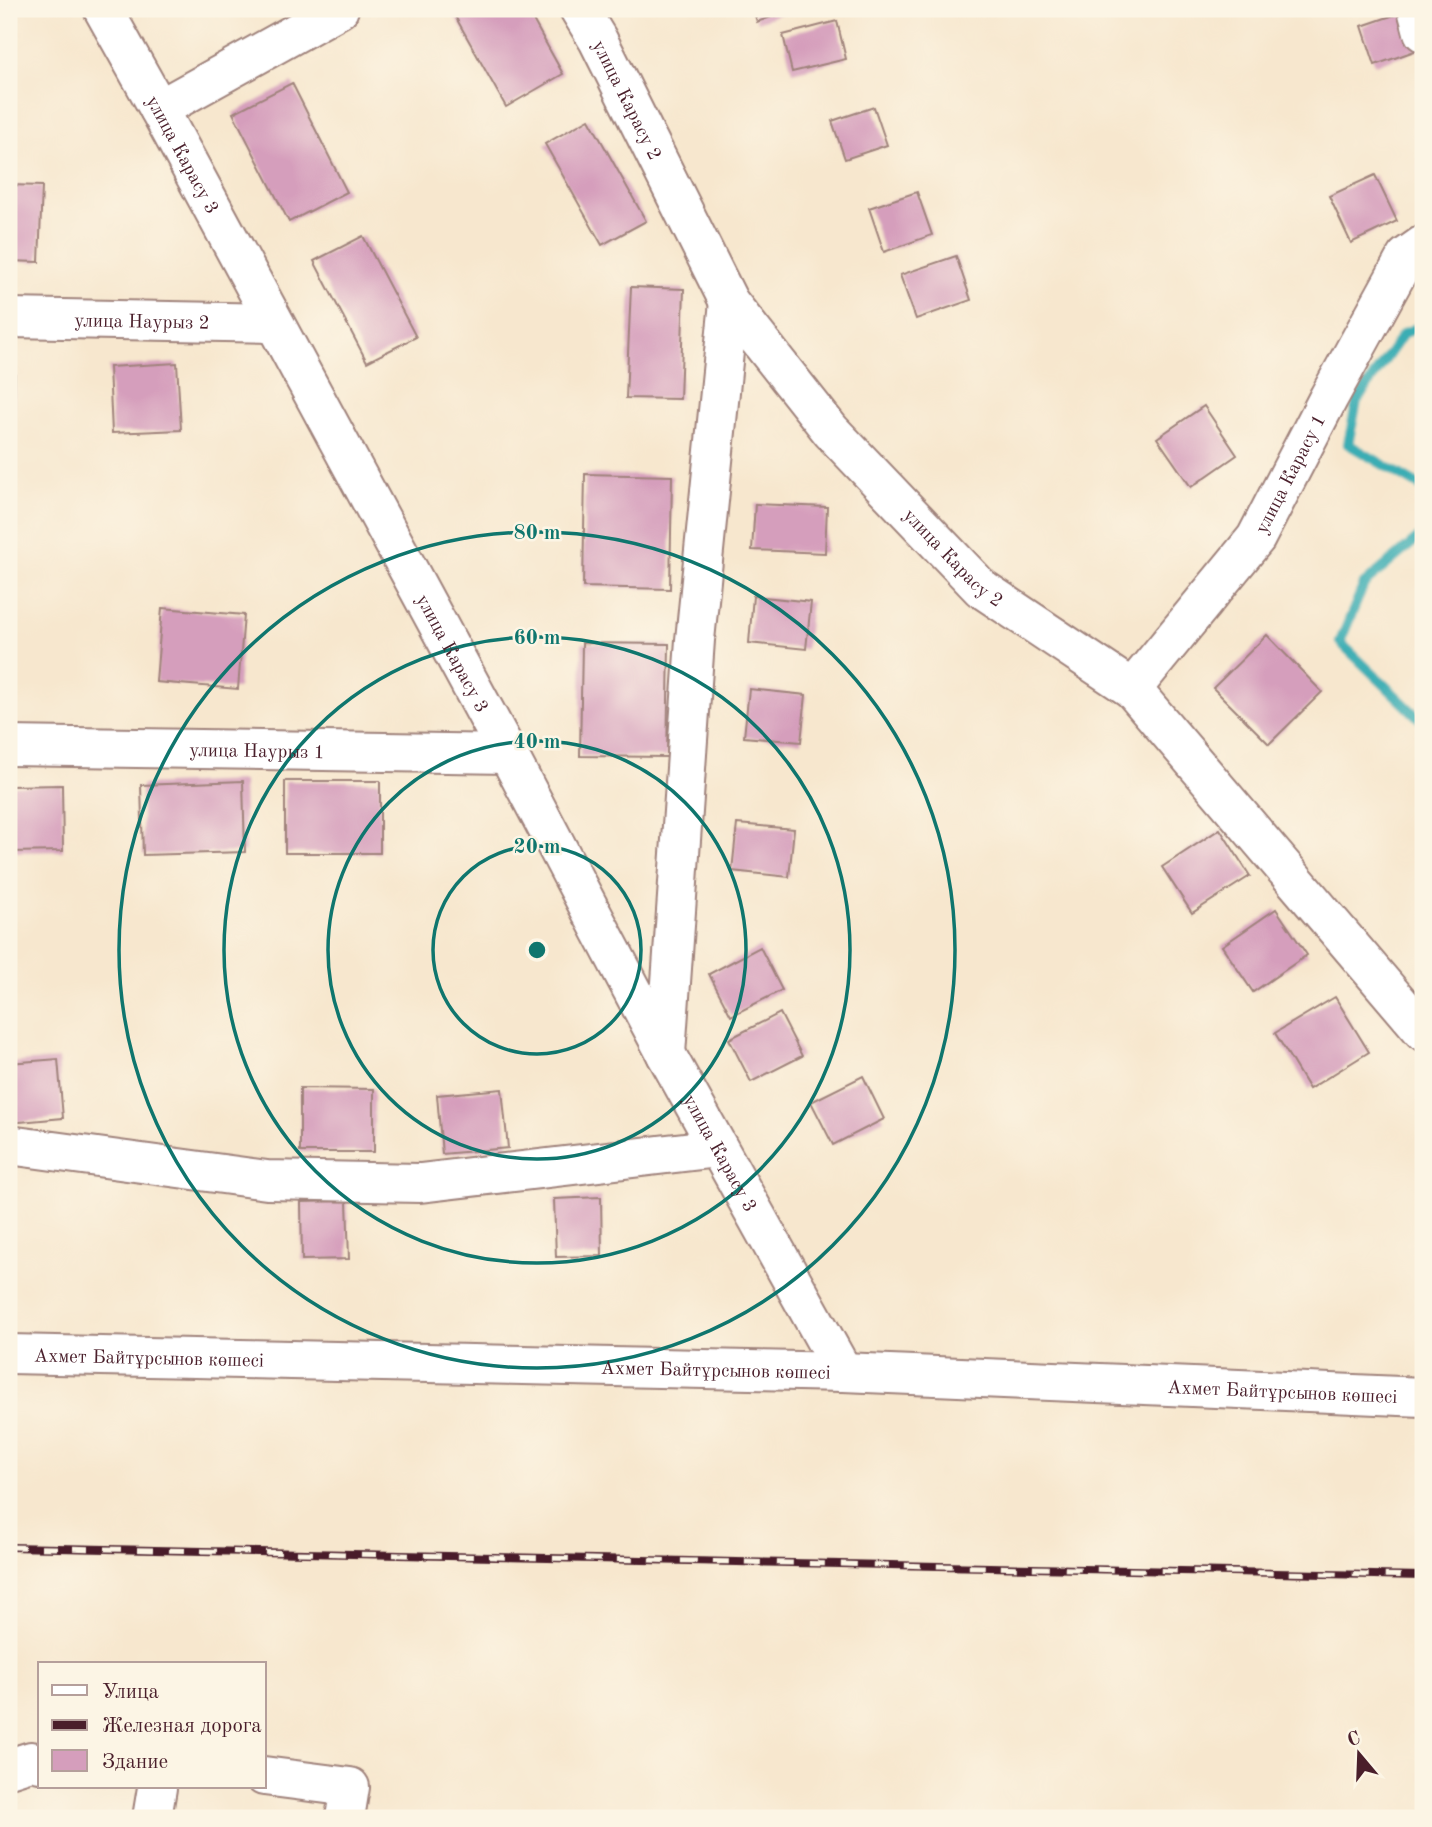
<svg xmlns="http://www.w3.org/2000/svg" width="1432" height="1827" font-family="'Old Standard TT',serif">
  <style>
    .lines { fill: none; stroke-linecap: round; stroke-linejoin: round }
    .stream { stroke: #3badb4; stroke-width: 10 }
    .building { fill: #d59ebc }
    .minor-casing { stroke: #a0837c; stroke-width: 42 }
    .minor { stroke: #fff; stroke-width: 38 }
    .rail-casing { stroke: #4a1f2b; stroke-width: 8 }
    .rail { stroke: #fcf5e5; stroke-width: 5; stroke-dasharray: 16; stroke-linecap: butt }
    .ring { fill: none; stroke: #0f766e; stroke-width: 3.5 }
    .labels { text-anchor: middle; stroke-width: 5; stroke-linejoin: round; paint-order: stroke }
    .street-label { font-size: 19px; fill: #4a1f2b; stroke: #fcf5e5 }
    .centre { fill: #0f766e; stroke: #fcf5e5; stroke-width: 3.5 }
    .ring-label { font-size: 21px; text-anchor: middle; font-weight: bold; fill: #0f766e; stroke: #fcf5e5; stroke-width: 5; stroke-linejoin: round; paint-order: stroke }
  </style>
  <rect width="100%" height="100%" fill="#fcf5e5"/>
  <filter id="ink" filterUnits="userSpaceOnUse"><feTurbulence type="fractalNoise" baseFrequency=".0143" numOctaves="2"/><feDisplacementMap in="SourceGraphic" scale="14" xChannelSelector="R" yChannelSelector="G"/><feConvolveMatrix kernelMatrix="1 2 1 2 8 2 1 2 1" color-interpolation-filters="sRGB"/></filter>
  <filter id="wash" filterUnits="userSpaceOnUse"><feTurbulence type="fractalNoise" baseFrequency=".00686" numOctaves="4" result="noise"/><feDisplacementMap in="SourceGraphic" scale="28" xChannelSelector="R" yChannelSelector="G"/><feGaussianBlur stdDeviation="1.57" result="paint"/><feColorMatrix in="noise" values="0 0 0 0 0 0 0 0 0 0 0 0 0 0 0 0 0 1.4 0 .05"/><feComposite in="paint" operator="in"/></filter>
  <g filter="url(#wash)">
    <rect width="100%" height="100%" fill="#f7e7ce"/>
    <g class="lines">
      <g class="stream">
        <path d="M1423,325l-20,9 -46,67 -9,43 75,44"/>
        <path d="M1423,534l-59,50 -24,58 83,80"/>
      </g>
    </g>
    <g id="blocks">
      <g class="building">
        <path d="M451,9h76l36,65 -57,33z"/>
        <path d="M753,9h41l-37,13z"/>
        <path d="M1412,9l11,39 -48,17 -13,-39z"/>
        <path d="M837,21l9,38 -54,13 -9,-37z"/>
        <path d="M292,83l55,109 -58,30 -56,-109z"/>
        <path d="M874,107l13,38 -42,14 -13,-38z"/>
        <path d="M589,119l57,102 -44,24 -57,-101z"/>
        <path d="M1375,175l22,46 -46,22 -22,-47z"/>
        <path d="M9,185l33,1 -3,76 -30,-1z"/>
        <path d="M917,192l15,43 -48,17 -15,-44z"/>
        <path d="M363,236l53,101 -49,25 -53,-101z"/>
        <path d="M956,256l15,44 -55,19 -16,-44z"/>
        <path d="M631,287l53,2 -4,110 -54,-1z"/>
        <path d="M9,362l6,1 -2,72 -4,-1z"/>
        <path d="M177,363l4,67 -69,3 -3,-66z"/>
        <path d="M1204,406l33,49 -46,32 -34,-49z"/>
        <path d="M585,474l87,2 -2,113 -87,-2z"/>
        <path d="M755,504l72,3 -2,46 -73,-3z"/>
        <path d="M753,596l58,6 -5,47 -57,-6z"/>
        <path d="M162,608l82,7 -6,74 -82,-7z"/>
        <path d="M1267,635l55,57 -53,52 -56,-56z"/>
        <path d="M582,643l87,1 -2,113 -87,-1z"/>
        <path d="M749,689l57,6 -5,47 -57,-5z"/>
        <path d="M243,781l2,71 -102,3 -2,-70z"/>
        <rect x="285" y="781" width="95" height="72"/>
        <path d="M62,785l1,66 -54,1v-66z"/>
        <path d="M737,824l57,5 -5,48 -57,-6z"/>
        <path d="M1220,829l30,47 -58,37 -30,-46z"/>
        <path d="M1276,909l31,46 -54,37 -31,-46z"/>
        <path d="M760,947l22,43 -51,26 -22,-42z"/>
        <path d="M1335,997l34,55 -60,37 -34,-56z"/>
        <path d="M780,1013l22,43 -51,26 -22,-43z"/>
        <path d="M58,1059l5,59 -54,5v-60z"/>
        <path d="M863,1076l21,43 -51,26 -22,-43z"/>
        <path d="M300,1088l74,1v63h-74z"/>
        <path d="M502,1089l6,59 -66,6 -5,-59z"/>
        <path d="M601,1197l1,59 -46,1 -2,-58z"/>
        <path d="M347,1201l2,58 -47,1 -1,-58z"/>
      </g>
    </g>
  </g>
  <g filter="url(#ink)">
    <use href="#blocks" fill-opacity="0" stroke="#a0837c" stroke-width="2"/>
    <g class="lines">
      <defs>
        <g id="minor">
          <path id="s1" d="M103,9l56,100 349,645 158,300 177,318"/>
          <path id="s2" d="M579,9l19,31 131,262 102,129 150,157 151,101 291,342"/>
          <path d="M1417,9l6,23"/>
          <path d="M159,109l180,-100"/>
          <path id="s3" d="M9,318l265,5"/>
          <path id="s4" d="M1132,689l124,-151 73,-141 77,-140 17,-12"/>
          <path id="s5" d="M9,746l499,8"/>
          <path d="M666,1054l29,-414 34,-338"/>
          <path d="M9,1145l258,35 153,3 298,-35"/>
          <path id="s6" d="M9,1354l834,18 580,25"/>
          <path d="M9,1768l22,-7 9,2"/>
          <path d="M264,1776l86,11 -5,31"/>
          <path d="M152,1818l5,-30"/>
        </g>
      </defs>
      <use href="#minor" class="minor-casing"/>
      <use href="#minor" class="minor"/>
      <defs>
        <path id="rail" d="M9,1547l1414,29"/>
      </defs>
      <use href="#rail" class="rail-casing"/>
      <use href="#rail" class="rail"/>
    </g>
  </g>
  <g class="ring">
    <circle cx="537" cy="950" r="104"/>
    <circle cx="537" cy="950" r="209"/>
    <circle cx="537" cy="950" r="313"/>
    <circle cx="537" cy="950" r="418"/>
  </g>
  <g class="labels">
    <g class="street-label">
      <text dy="7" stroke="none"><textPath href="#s2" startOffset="103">улица Карасу 2</textPath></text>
      <text dy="7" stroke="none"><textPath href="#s1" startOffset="166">улица Карасу 3</textPath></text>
      <text dy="7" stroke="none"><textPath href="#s3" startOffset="133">улица Наурыз 2</textPath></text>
      <text dy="7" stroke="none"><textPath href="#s4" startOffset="268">улица Карасу 1</textPath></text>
      <text dy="7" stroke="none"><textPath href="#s2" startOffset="670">улица Карасу 2</textPath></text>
      <text dy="7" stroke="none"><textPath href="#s1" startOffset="733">улица Карасу 3</textPath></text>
      <text dy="7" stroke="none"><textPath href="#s5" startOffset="248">улица Наурыз 1</textPath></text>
      <text dy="7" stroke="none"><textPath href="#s1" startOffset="1300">улица Карасу 3</textPath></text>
      <text dy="7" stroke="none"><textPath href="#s6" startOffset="140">Ахмет Байтұрсынов көшесі</textPath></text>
      <text dy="7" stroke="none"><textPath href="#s6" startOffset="707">Ахмет Байтұрсынов көшесі</textPath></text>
      <text dy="7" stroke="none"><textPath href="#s6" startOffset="1274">Ахмет Байтұрсынов көшесі</textPath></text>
    </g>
  </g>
  <circle cx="537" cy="950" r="10" class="centre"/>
  <g class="ring-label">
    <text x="537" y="539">80 m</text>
    <text x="537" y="644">60 m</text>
    <text x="537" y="748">40 m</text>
    <text x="537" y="853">20 m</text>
  </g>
  <rect width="1432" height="1827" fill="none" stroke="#fcf5e5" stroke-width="35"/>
  <rect x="38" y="1662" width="228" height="126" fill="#fcf5e5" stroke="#b59f9b" stroke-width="2"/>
  <rect x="52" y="1685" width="35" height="10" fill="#ffffff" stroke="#b59f9b" stroke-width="2"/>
  <text x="102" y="1698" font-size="21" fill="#4a1f2b">Улица</text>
  <rect x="52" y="1720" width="35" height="10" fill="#4a1f2b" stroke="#b59f9b" stroke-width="2"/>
  <text x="102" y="1732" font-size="21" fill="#4a1f2b">Железная дорога</text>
  <rect x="52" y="1750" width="35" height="21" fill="#d59ebc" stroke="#b59f9b" stroke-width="2"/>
  <text x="102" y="1768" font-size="21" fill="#4a1f2b">Здание</text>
  <g transform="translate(1359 1754) rotate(341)" stroke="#fcf5e5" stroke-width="5" paint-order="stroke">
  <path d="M0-5L12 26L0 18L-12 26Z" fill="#4a1f2b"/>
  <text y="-10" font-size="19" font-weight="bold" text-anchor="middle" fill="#4a1f2b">С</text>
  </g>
</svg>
